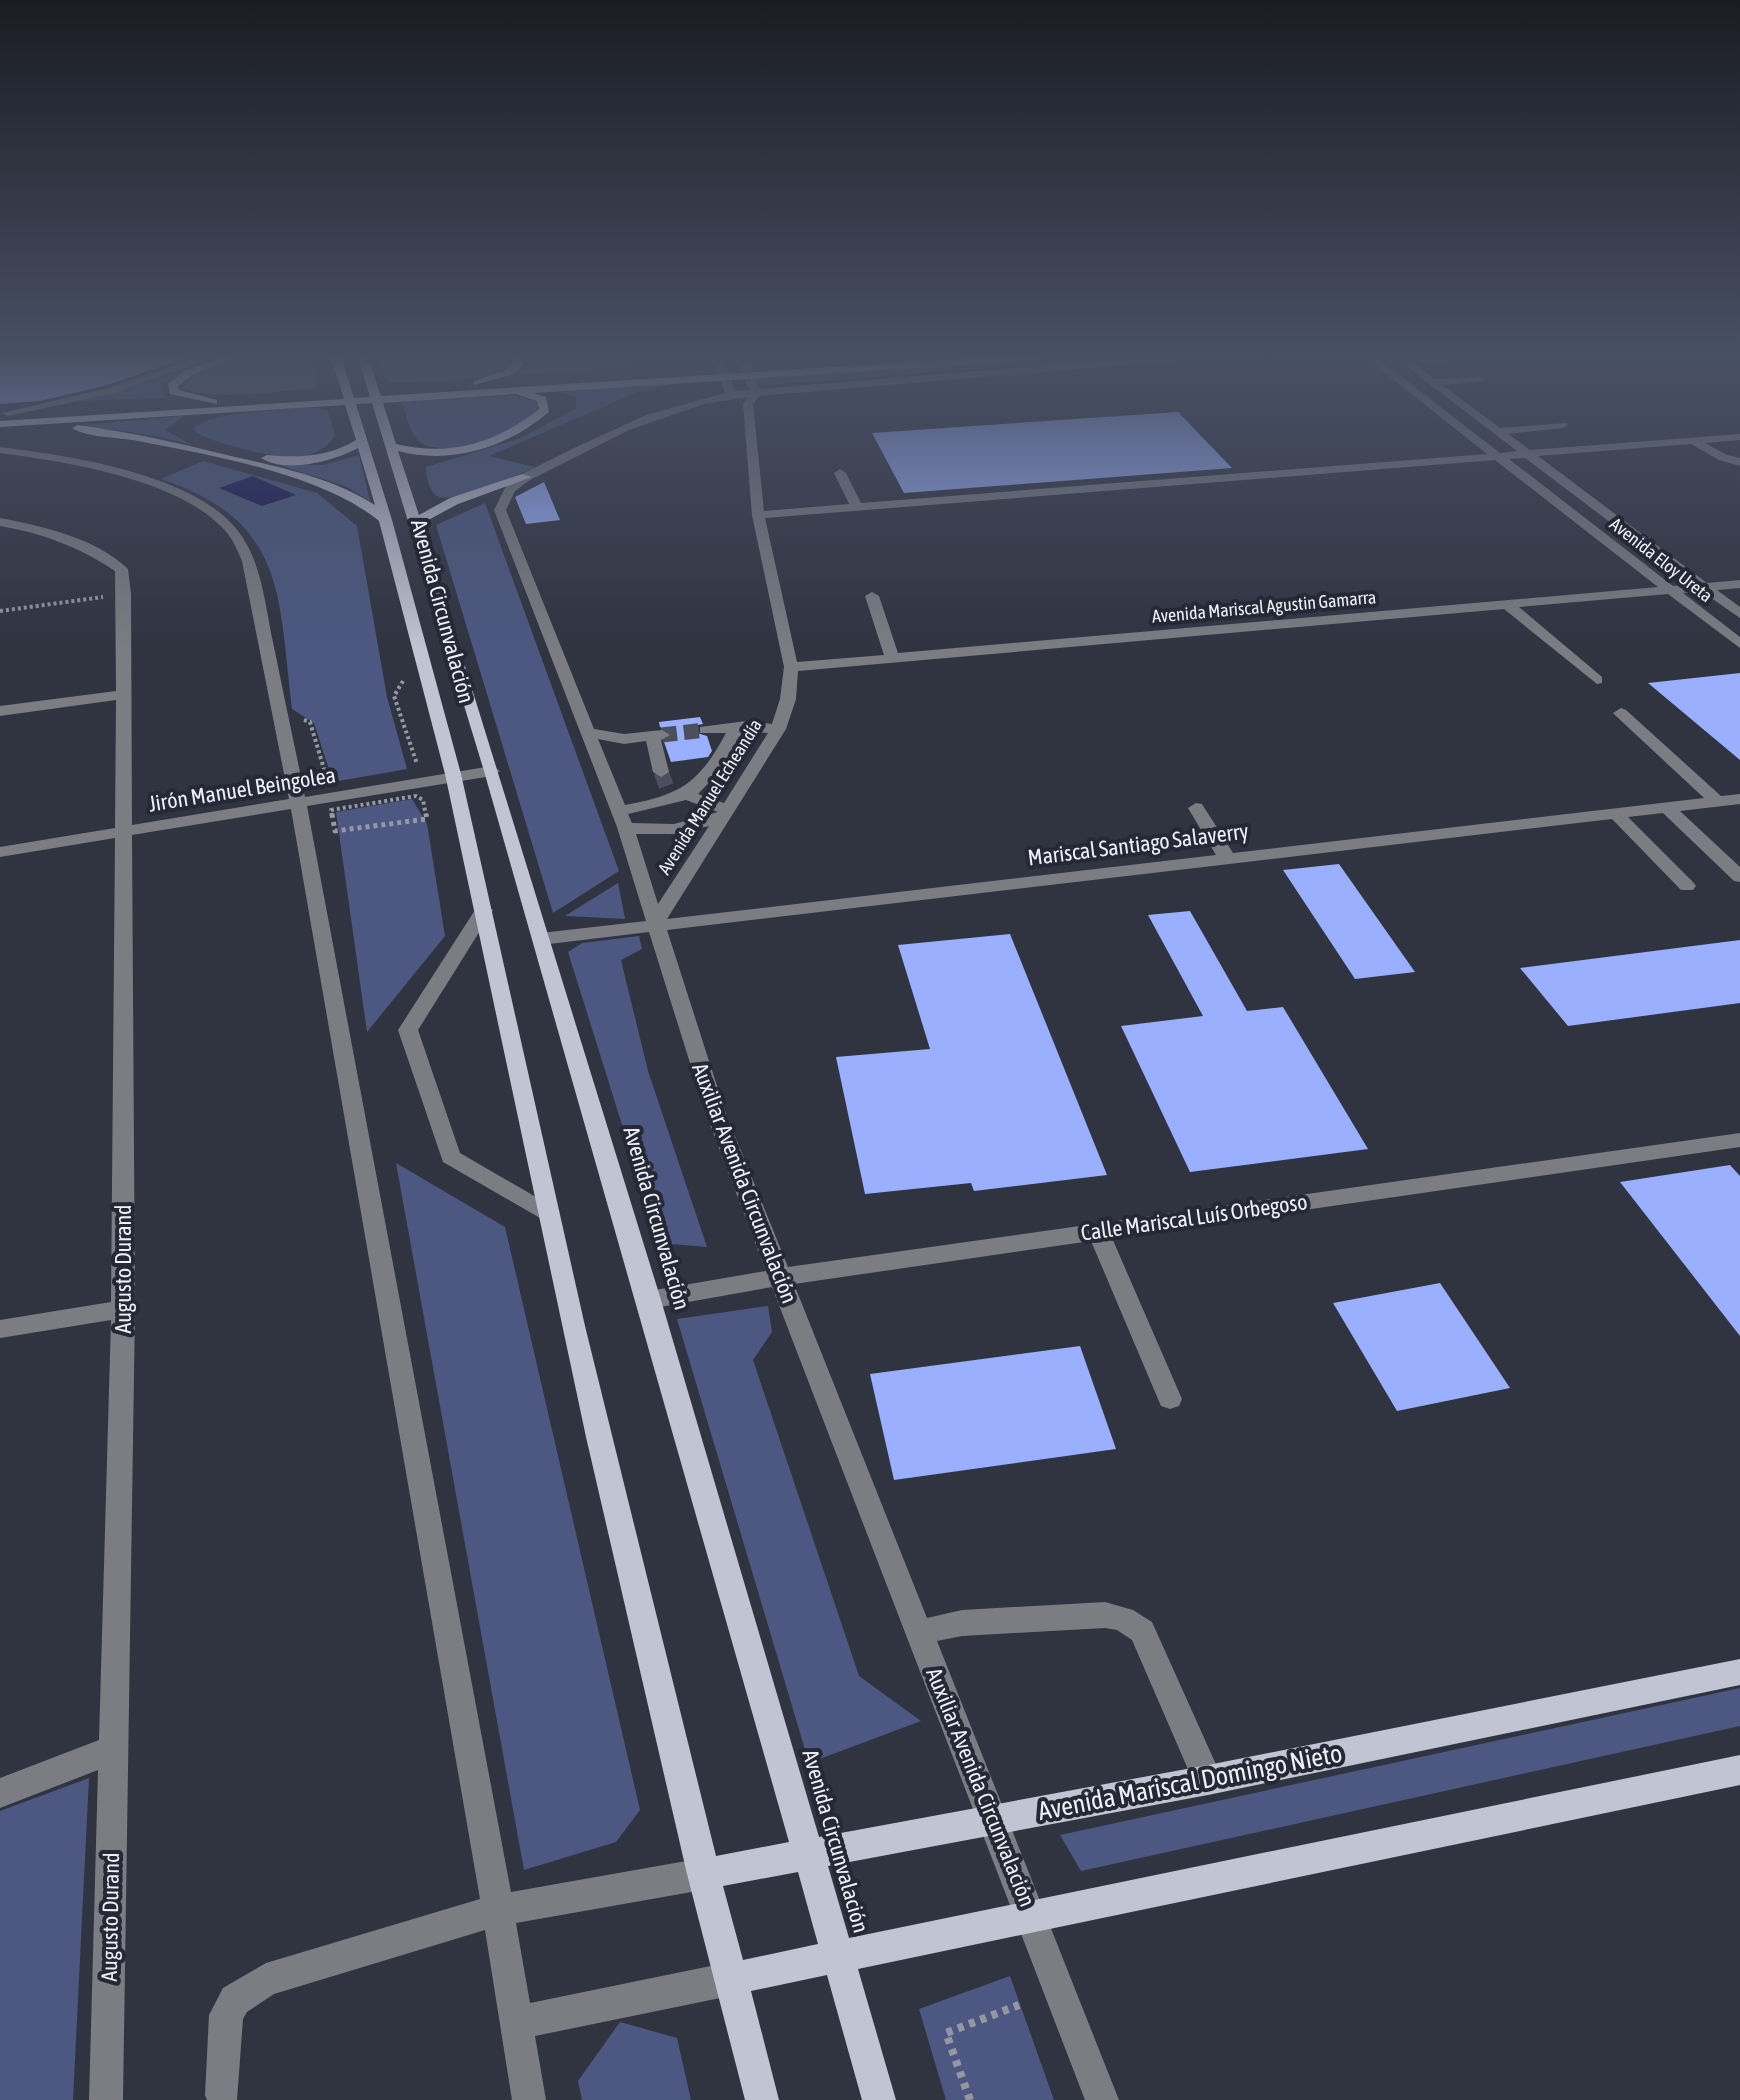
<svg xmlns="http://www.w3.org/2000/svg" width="1740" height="2100" font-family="'Asap Condensed',sans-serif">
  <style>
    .green { fill: #4c5881 }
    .water { fill: #111556 }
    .building { fill: #9ab0fe }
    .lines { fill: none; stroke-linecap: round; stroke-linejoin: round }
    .minor-tunnel { stroke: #4c505c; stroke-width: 15; stroke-dasharray: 15 7; stroke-linecap: butt }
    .path-far2 { stroke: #9598a2; stroke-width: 4; stroke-dasharray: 3 3; stroke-linecap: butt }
    .path-far1 { stroke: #9598a2; stroke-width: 5; stroke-dasharray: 4 4; stroke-linecap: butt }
    .path { stroke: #9598a2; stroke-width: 8; stroke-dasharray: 6 6; stroke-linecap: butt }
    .minor { fill: #7b7d83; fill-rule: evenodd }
    .major { fill: #c1c5d3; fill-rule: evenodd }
    .labels { text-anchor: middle; stroke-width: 8; stroke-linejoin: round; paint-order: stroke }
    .far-street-label { font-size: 18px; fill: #eef1f9; stroke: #262935 }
    .street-label { font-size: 22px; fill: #eef1f9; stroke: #262935 }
    .near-street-label { font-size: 26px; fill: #eef1f9; stroke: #262935 }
  </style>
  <rect width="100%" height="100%" fill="#303340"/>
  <g class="green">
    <path d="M238,357h69l9,12 1,19c-35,2 -105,15 -135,-1l16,-14z"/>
    <path d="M377,357h127l6,6c-16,21 -94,18 -121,20z"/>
    <path d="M523,357l95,5 5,3 82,-3 -188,13 14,-10z"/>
    <path d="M1082,357h49l-373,29 -4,-8z"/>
    <path d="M199,365l-37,19 4,14 -90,3 57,-14z"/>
    <path d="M685,382l-45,9 -151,65 46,11c-18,8 -81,38 -98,29 -8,-5 -11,-21 -11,-29l92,-28 58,-30v-12l-21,-6z"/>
    <path d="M512,395l23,6 4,5c-17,30 -92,54 -119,36 -10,-8 -14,-28 -18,-40z"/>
    <path d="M319,408l9,3 7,25c-7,11 -19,17 -30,21 -17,5 -101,-15 -111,-27 9,-19 101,-22 125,-22z"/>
    <path d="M184,416l-19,14 27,15 -36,-9 -74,-11z"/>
    <path d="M359,455l11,46 -25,-15 -70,-22 48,1z"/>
    <path d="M203,461l114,32 40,33 30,171 20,72 -74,13 -19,-59 -22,-14c-14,-114 -5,-188 -131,-230z"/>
    <path d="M485,503l134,368 -66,42 -117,-388z"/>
    <path d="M412,799l15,25 18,112 -78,96 -31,-220z"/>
    <path d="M618,883l7,36 -60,-3z"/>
    <path d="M639,936l3,13 -21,11 27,111 59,176 -48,-4 -91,-291 14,-9z"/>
    <path d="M396,1163l109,64 135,583 -24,32 -92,28z"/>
    <path d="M768,1306l4,26 -19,28 106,316 62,45 -112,42 -132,-444z"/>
    <path d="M1740,1688v38l-659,145 -21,-36z"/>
    <path d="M89,1778l-16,322h-73v-289z"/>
    <path d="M1010,1976l44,124h-108l-27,-91z"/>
    <path d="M620,2022l57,16 14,62h-109l-4,-19z"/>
  </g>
  <path class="water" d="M253,476l43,19 -34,11 -43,-18z"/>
  <g class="building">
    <path d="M0,357h186l1,1 -80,27 -67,16 -40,3z"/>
    <path d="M1178,412l54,56 -328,25 -32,-60z"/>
    <path d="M544,482l16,38 -34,4 -11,-27z"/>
    <path d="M1740,673v87l-92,-77z"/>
    <path d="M700,717l3,7 -5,1 -1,8 10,3 5,15 -4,6 -37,5 -7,-20 9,-8 -13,-7 -1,-5z"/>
    <path d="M1339,864l76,108 -60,7 -72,-109z"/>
    <path d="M1190,911l57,100 36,-4 85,142 -178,23 -69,-146 82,-10 -55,-101z"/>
    <path d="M1010,934l97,241 -133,16 -3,-8 -106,11 -29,-137 94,-8 -32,-104z"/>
    <path d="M1740,940v63l-172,23 -48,-58z"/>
    <path d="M1730,1165l10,11v160l-120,-154z"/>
    <path d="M1440,1283l70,105 -113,23 -64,-108z"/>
    <path d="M1080,1346l36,103 -222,31 -24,-106z"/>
  </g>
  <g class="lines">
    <g class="minor-tunnel">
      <path d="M662,735l43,-5"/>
      <path d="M661,772l8,21"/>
    </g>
    <g class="path-far2">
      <path d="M0,611l103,-14"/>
      <path d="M403,681l-9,15 23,68"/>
      <path d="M304,720l6,2 17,57"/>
      <path d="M332,816l-1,-6 85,-14 7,4 3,16"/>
    </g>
    <path class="path-far1" d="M332,814l3,17 92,-12 -1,-5"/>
    <path class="path" d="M970,2100l-24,-67 73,-28"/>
    <g class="minor">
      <path d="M199,357h15l-99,36 -107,23 -6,-3 106,-25z"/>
      <path d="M583,357h97l-5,3h-87z"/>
      <path d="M712,357h10l13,34 14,-1 -13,-33h10l14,32 387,-32h42l-5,3 -425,36 -6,8 11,107 85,-7 -15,-31 6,-4 6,4 15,30 626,-49 -122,-97h11l124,96 17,-2 -123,-94h59l-4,4 -35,2 21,16 47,-2v4l-4,1 -36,3 58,43 66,-5 2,2 -6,3 -54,6 22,16 210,-16v6l-35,3 22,12 13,3v8l-21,-6 -28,-16 -153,12 169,127 33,-3v8l-23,2 23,17v11l-39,-27 -18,2 57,44v11l-72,-54 -149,13 83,70v6l-5,1 -93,-75 -706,62 -2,28 -10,30 -119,190 549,-64 -28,-47 8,-5 6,1 31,49 471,-55 -88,-82 -3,-3 8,-5 5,2 95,86 19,-2v10l-60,7 60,56v15l-6,-1 -71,-68 -35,4 65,65 3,4 -3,4h-12l-69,-71 -945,111 59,184 62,153 952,-134v14l-628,91 70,161 -3,7 -9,3 -9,-3 -3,-7 -67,-158 -297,43 133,334 35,-8 143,-8 28,8 19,12 71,158 -4,10 -11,5 -11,-5 -65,-150 -15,-10 -12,-2 -143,8 -25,5 182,459h-34l-313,-813 -123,22 -8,-3 -4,-6 4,-6 8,-3 117,-20 -60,-157 -57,-182 -108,13 -9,-6 9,-6 105,-12 -29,-94 -123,-317 12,-24 16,-12 50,-25 74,-34 79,-22zM748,397l-5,7 9,111 32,152 -4,32 -8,25 -26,-3 -46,6v6h26c-27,50 -45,62 -101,72l-27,-66 26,5 22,-3 7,31 8,5 8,-5 -8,-32 9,-5 -8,-5 -38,4 -30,-5 -88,-219 9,-19 15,-11 99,-50 75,-26zM1525,458l167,126 -19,2 -164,-127zM1495,460l163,127 -760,66 -19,-57 -7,-4 -7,4 19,59 -87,7 -32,-144zM743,731l25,2 -44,70 -26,-9 22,-23zM686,800l32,12 -44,12 -42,-1 -4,-9zM709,826l-51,78 -22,-70h38z"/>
      <path d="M0,447c67,8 195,27 238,84 25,32 27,77 36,116 10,50 21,100 31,150l187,-31 8,5 -8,5 -185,30 204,1086 192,-34 11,5 5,11 -5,11 -11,5 -187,33 14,80 200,-41 12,5 5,12 -5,12 -12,5 -195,40 11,64h-34l-27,-170 -211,64 -27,18 -4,7 -6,81h-30l-2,-5 4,-80 14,-27 43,-25 214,-64 -189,-1090 -159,26 3,474 -12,791h-34l9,-330 -98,38v-30l99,-38 12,-420 -111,18v-18l111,-18 4,-464 -115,19v-10l115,-19 1,-128 -116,16v-10l116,-15 -1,-120c-36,-24 -73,-38 -115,-45v-8c42,8 96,20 128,51l3,25 1,231 157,-26 -47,-238c-4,-9 -8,-19 -14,-27 -45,-55 -161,-72 -228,-81z"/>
      <path d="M484,905l9,5 -75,120 42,123 95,55 3,6 -3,6 -8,2 -104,-60 -45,-132 77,-120z"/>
    </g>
    <g class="major">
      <path d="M221,357h14l-42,18 -15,11 1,4 38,10v4l-47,-10 -2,-11 17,-12z"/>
      <path d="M331,357h10l13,41 16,-1 -12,-40h10l13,39 609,-39h53l-5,3 -505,33 13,4 3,15c-43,36 -96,53 -151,39l21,64 31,-17 72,-24 10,3 -74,27 -37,20 240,776 158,537 389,-72 532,-106v26l-532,110 -380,71 21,72 891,-183v30l-882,184 38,131h-34l-35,-125 -76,16 28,109h-34l-58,-226 -101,-437 -141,-663 -66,-253c-58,-47 -168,-66 -241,-80 -19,-4 -50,-3 -66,-13l6,-3c53,7 105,19 157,32 49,11 97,21 140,48l-17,-57c-24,13 -72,26 -97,10l6,-3c32,3 61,2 89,-15l-11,-35 -345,22v-6l344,-22zM516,394l21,7 2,8c-42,34 -90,48 -143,35l-13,-41zM372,403l112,368 305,1071 -73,14 -131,-530 -124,-552 -69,-254 -36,-116zM798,1872l20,72 -75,16 -20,-74z"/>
      <path d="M509,357h10l5,7 -10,10 -40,11v-4l32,-11 7,-7z"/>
    </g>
  </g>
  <linearGradient id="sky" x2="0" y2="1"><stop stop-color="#1a1c23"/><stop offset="0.55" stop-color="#485064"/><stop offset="1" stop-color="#485064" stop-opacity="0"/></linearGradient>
  <rect width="1740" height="651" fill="url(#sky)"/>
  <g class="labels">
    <g class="far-street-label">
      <text transform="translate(1661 560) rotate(38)" y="6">Avenida Eloy Ureta</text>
      <text transform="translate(1264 607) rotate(-5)" y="6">Avenida Mariscal Agustin Gamarra</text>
      <text transform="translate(710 797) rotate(-58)" y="6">Avenida Manuel Echeandía</text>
    </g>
    <g class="street-label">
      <text transform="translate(443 611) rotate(75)" y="8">Avenida Circunvalación</text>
      <text transform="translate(242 789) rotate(-9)" y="8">Jirón Manuel Beingolea</text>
      <text transform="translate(1138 844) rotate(-7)" y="8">Mariscal Santiago Salaverry</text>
      <text transform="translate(745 1183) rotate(69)" y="8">Auxiliar Avenida Circunvalación</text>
      <text transform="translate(1194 1217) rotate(-8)" y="8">Calle Mariscal Luís Orbegoso</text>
      <text transform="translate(657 1218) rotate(74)" y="8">Avenida Circunvalación</text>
      <text transform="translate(123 1269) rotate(-90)" y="8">Augusto Durand</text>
      <text transform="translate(981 1787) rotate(68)" y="8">Auxiliar Avenida Circunvalación</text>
      <text transform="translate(836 1841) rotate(74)" y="8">Avenida Circunvalación</text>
      <text transform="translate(110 1917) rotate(-89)" y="8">Augusto Durand</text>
    </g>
    <g class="near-street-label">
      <text transform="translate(1190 1782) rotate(-11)" y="9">Avenida Mariscal Domingo Nieto</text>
    </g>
  </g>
</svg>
